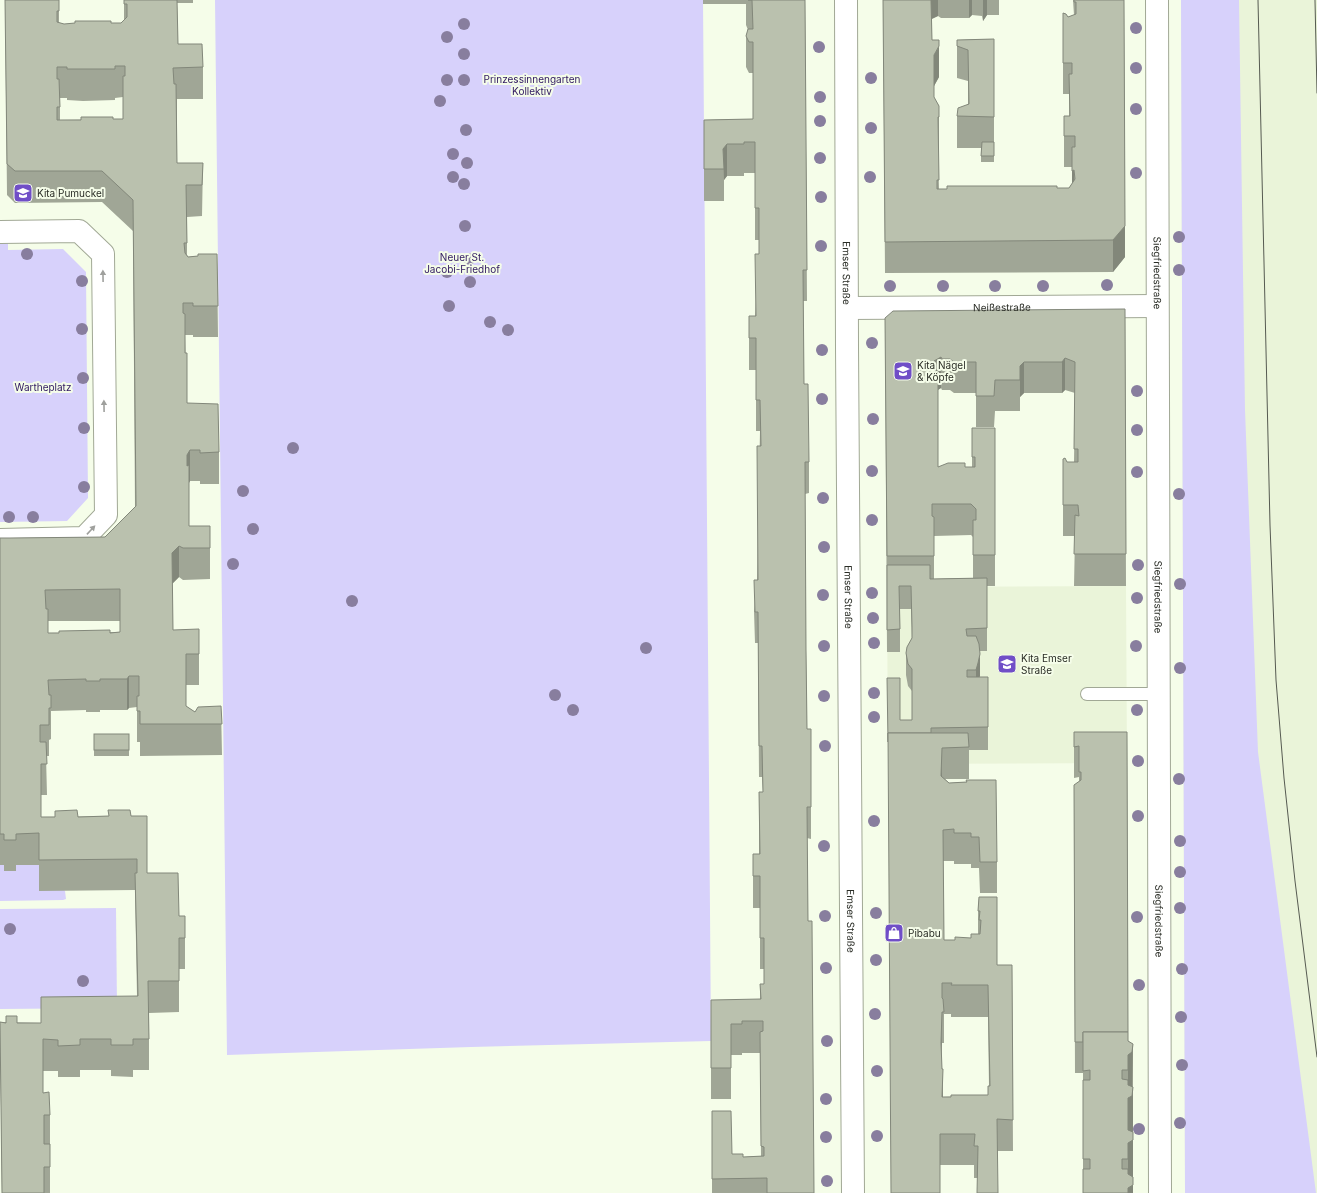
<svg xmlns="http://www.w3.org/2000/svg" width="1317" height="1193" font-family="Inter,sans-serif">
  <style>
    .built { fill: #eaf4d9 }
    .green { fill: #d7d1fb }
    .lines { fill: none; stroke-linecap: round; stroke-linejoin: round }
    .lane-casing { stroke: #a1a895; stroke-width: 14 }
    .street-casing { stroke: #a1a895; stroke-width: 24 }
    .lane { stroke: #fff; stroke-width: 12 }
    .street { stroke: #fff; stroke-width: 22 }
    .tram { stroke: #565a51; stroke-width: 1 }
    .tree { fill: #887e9e }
    .wall { fill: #a0a696; fill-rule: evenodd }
    .shaded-wall { fill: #82877a }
    .building { fill: #bac1ae; stroke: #82877a; fill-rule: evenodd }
    .oneway { fill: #9fa09d }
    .labels { text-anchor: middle; stroke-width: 4; stroke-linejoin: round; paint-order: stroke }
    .park-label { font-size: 10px; fill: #2f1760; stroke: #f5fde9 }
    .poi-label { font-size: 10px; fill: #2a2d26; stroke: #f5fde9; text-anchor: start }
    .street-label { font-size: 10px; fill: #2a2d26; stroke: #f5fde9 }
  </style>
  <rect width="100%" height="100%" fill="#f5fde9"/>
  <g class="built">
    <path d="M1181,0h136v1193h-132z"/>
    <path d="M1126,586l1,177 -239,1 -1,-177z"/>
  </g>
  <g class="green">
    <path d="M215,0h488l8,1041 -240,6 -244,8z"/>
    <path d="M1181,0h58l6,410 13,342 58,441h-131z"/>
    <path d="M0,242h8v8l55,-1 23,23 2,226 -21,23 -67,1z"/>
    <path d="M0,865h4v6h12v-6h23l26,26 1,8 -3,1 -63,1z"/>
    <path d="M116,908l1,100 -117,1v-100z"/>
  </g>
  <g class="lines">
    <defs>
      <path id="lane" d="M1087,694h71"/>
      <g id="street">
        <path id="s1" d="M846,0l1,347 6,846"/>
        <path id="s2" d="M1157,0l3,1193"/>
        <path d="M0,232l79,-1 24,23 3,261 -22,23 -84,2"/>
        <path id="s3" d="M847,308l310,-2"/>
      </g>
    </defs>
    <use href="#lane" class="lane-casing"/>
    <use href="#street" class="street-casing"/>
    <use href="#lane" class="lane"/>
    <use href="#street" class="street"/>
    <g class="tram">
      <path d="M1258,0l12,525 6,155 8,98 11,103 22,176"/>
      <path d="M1315,0l2,93"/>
    </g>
  </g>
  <g class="tree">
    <circle cx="464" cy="24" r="6"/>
    <circle cx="1136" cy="28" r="6"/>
    <circle cx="447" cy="37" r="6"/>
    <circle cx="819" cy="47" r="6"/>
    <circle cx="464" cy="54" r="6"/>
    <circle cx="1136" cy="68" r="6"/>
    <circle cx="871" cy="78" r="6"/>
    <circle cx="447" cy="80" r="6"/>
    <circle cx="464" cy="80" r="6"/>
    <circle cx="820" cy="97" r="6"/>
    <circle cx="440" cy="101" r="6"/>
    <circle cx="1136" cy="109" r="6"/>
    <circle cx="820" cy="121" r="6"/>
    <circle cx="871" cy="128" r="6"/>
    <circle cx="466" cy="130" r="6"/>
    <circle cx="453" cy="154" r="6"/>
    <circle cx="820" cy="158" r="6"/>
    <circle cx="467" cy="163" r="6"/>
    <circle cx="1136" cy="173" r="6"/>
    <circle cx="453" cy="177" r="6"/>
    <circle cx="870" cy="177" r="6"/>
    <circle cx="464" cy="184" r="6"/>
    <circle cx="821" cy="197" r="6"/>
    <circle cx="465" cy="226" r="6"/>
    <circle cx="1179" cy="237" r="6"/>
    <circle cx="821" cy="246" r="6"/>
    <circle cx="27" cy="254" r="6"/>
    <circle cx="469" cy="259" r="6"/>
    <circle cx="1179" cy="270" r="6"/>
    <circle cx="447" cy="272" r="6"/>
    <circle cx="82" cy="281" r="6"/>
    <circle cx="470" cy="282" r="6"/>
    <circle cx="1107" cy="285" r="6"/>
    <circle cx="890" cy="286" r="6"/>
    <circle cx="943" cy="286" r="6"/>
    <circle cx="995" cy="286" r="6"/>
    <circle cx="1043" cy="286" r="6"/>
    <circle cx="449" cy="306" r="6"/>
    <circle cx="490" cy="322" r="6"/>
    <circle cx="82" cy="329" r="6"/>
    <circle cx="508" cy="330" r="6"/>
    <circle cx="872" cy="343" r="6"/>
    <circle cx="822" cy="350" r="6"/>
    <circle cx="83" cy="378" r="6"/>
    <circle cx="1137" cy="391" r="6"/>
    <circle cx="822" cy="399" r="6"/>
    <circle cx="873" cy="419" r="6"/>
    <circle cx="84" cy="428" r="6"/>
    <circle cx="1137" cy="430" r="6"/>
    <circle cx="293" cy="448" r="6"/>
    <circle cx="872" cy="471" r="6"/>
    <circle cx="1137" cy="472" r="6"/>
    <circle cx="84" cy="487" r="6"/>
    <circle cx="243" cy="491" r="6"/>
    <circle cx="1179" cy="494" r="6"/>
    <circle cx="823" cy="498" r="6"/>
    <circle cx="9" cy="517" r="6"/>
    <circle cx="33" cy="517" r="6"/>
    <circle cx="872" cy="520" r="6"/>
    <circle cx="253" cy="529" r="6"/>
    <circle cx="824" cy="547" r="6"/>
    <circle cx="233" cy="564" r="6"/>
    <circle cx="1138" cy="565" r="6"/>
    <circle cx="1180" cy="584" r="6"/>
    <circle cx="872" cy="593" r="6"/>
    <circle cx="823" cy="595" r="6"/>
    <circle cx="1137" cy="598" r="6"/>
    <circle cx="352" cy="601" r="6"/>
    <circle cx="873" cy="618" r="6"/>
    <circle cx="874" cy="643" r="6"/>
    <circle cx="824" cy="646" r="6"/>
    <circle cx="1136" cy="646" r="6"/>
    <circle cx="646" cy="648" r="6"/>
    <circle cx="1180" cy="668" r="6"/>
    <circle cx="874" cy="693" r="6"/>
    <circle cx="555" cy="695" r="6"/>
    <circle cx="824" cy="696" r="6"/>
    <circle cx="573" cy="710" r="6"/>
    <circle cx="1137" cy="710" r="6"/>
    <circle cx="874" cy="717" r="6"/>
    <circle cx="825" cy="746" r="6"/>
    <circle cx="1138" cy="761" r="6"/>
    <circle cx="1179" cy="779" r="6"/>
    <circle cx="1138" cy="816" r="6"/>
    <circle cx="874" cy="821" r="6"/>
    <circle cx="1180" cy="841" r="6"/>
    <circle cx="824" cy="846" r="6"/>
    <circle cx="1180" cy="872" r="6"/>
    <circle cx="1180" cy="908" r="6"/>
    <circle cx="876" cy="913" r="6"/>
    <circle cx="825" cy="916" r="6"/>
    <circle cx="1137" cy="917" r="6"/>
    <circle cx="10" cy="929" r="6"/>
    <circle cx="876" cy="960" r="6"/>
    <circle cx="826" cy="968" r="6"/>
    <circle cx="1182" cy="969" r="6"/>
    <circle cx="83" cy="981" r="6"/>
    <circle cx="1139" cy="985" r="6"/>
    <circle cx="875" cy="1014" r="6"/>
    <circle cx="1181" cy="1017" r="6"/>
    <circle cx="827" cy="1041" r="6"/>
    <circle cx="1182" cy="1065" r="6"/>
    <circle cx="877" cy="1071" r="6"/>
    <circle cx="826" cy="1099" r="6"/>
    <circle cx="1180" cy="1123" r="6"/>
    <circle cx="1139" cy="1129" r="6"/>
    <circle cx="877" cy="1136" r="6"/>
    <circle cx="826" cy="1137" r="6"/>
    <circle cx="827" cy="1181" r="6"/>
  </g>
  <g class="wall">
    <path d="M5,0h54v23l5,1 57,-1 3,-3v-20h69v3h-16l1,41 25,23v32h-26v64h26l-1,53 -15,1v38l1,2 10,-1 19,-2 1,83h-25v-2h-8l2,68 32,49v32h-19v-3h-10l-1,2v43h21v53l-27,1 -4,-3 -7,7 1,46 26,24v31h-13v21l9,6 26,-6 1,49 -82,1v-14h-3v-35l-8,1 -2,2h-27v2h-14v-2l-35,1v28l-2,1v16h-3l1,39h-6v22l90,-1 16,57 32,43h6v53h-6v43l-30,1v57h-16v7l-22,-1v-6h-31v7h-22v-6h-15v22l7,22v78h-48l-2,-171 41,1 96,-27 -2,-106 -96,1v-26h-23v6h-12v-6h-4v-327h10l95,-1 30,-30 -2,-276 -31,-29 -87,1 -8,-8zM123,97v22l-63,1v-22h7v2l16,1 32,-1v-2zM48,621h72v11l-72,1z"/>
    <path d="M703,0h102l2,301h-4l1,83 5,78v31l-4,1 1,156 1,79h4v110l-4,-1 1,83 6,272h-102v-82l20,43 11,3 18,-1 -1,-103h-18v2h-11v44h-20v-68l49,-32v-15h4v-15h-4v-61h-7v-54h6v-62h4l-1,-15h-3l-1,-134h-3l-1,-32 3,-31 3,-149h-4v-61h-7v-54h6l4,-62v-14h-4v-67h-11v3h-17l-3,4v21h-20v-81l49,-1v-46h-4l-3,-6v-31l2,-6 -2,-5v-21h-43z"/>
    <path d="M883,0h116v15h-12l-4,6 -1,-5 -10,-1 -3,3h-28l-3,-2 -6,3v21l7,37 -5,9v12l5,8v42h-1l1,41h8v-3l110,2h12l3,-4v-17h-8v-51h5v-22h-6v-81l5,4 6,-2 -1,-15h51l1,257 -12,15 -228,1z"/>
    <path d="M994,39v123h-13v-14h-24v-32l11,-12v-23l-11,-3v-38z"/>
    <path d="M1125,309l1,277h-52l1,-50h-12v-77l4,3h7l1,-69 -10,-3 -3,3h-38l-4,4v14h-25l-1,16h-18v-34h-22l-4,-3h-8l-1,-2 -3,2v77h34v-39h23v158h-8v65h-8v26h9v73h-19v29h-24l4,4 17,-1v-2l31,82v31h-17l-1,-25h-8v-4h-17v-3h-11l1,79h11l16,-2 7,-4v-23l1,-14 18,68h15l1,186h-16l-19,27h-4v-13h-34l-40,-445h12v-29l-4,-5 -2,-11v-22l6,-15 -1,-29h-11v43h-13l-2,-334zM971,535l2,2v41l-39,1v-43zM944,1014h7v3h37l1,69 -1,9 -45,2 -2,-36 1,-18h2z"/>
    <path d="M1074,732h53l1,309 5,3v149h-50v-120h-8l-1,-288 5,-3v-5l-5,1z"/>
    <rect x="94" y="734" width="35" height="22"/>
  </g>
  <g class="shaded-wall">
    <path d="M929,0h9v16l-9,4z"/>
    <path d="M969,0h3v15l-3,3z"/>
    <path d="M983,0h4v15l-4,6z"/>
    <path d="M939,46v31l-5,9v43v-74z"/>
    <path d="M727,144v32l-3,4 -1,-31z"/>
    <path d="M1074,170v31l-2,2v-32z"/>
    <path d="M1125,226v31l-12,15v-32z"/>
    <path d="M941,357v31l-7,4v-31z"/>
    <path d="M1065,358v32l-3,3v-31z"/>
    <path d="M1024,362v31l-4,4v-31z"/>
    <path d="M190,450v31l-3,5v-31z"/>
    <path d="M179,546v31l-7,7v-31z"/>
    <path d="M980,654v22l-2,9 -2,8v-23z"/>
    <path d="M129,676v32l-2,2v-31z"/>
    <path d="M942,748v31l-1,-3z"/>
    <path d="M942,983v60l-1,31z"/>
    <path d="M1133,1044l-1,49 -4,3v-41z"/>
    <path d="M943,1069v31l-1,-3z"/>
    <path d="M1133,1087v106h-5v-95z"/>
  </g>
  <g class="building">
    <path d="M5,0h54v11h-2v11l7,2 11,-1v-2h36v2h10l6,-6v-13h-3v-4h53l1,44h24l1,23 -30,1 1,16h2l1,79h26l-1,22h-16l1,58h-3l1,10 3,4 10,-1v-2h19l1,52h-25v-3h-10v10l2,1v39h2v50l31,1 1,48 -19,1v-3h-10l-3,5v11l2,-1v61h21v22h-27l-4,-2 -7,7 1,77 26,-1v25h-13v52l9,6 3,-5 23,-1 1,18h-82v-13h-3v-15h2v-20h-10l-2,3h-27v2h-14v-2l-38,1 1,15h2v13h-2v17h-9v17h6l1,22h-6v53h14v-6l22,-1 1,7 31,-1 -1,-6h22l1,6h16v57h31l1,43h6v22h-6v43h-31l1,58h-16v6h-22v-6h-31v6l-22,1v-6l-15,-1v54l6,-1 1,23h-6v29h6v23h-6v26h-42l-2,-171 6,1v-7h11v7h24v-26l97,-1 -3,-123h2v-14l-98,1v-27l-23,1v6h-12v-6h-4v-296h10l95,-1 31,-31 -3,-306 -31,-29h-87l-8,-7zM115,66h10v10h-2v43h-10v-2h-32v3h-24v-13h3l-1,-28h-2v-12h10v2h48zM120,589v43l-10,1v-3l-51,1v2h-11v-24h-2l-1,-19z"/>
    <path d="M748,0h57l2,270h-4l1,114h4l1,78h-4l1,188 1,79h4v78h-4l1,114h4l2,272h-47v-15l-55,1v-68h19l1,43h11v3l21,-1v-9l-3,-1 -1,-114 3,-1v-10h-21v3h-11v44h-20v-68l50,-1 -1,-15h4v-46h-4v-62h-7v-22h7l-1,-62h4l-1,-46h-3l-1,-134h-3l-1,-32h4l-1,-134h4l-1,-46h-4v-62h-7v-22h7l-1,-62h4v-46h-4v-66h-11v2h-17l-4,5 1,20h-20v-49l49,-1v-77h-4l-3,-6 2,-7h5l-1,-29z"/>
    <path d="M883,0h48l1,40h7v6l-5,9v42l5,9v11h-1l1,63h-2v9h10v-3h110v2h12l6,-9 -1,-9 -2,1v-24h3v-11h-11v-20h6l-1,-42h3v-11h-9v-50l3,1 2,3 8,-3v-12h-2v-2h50l1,226 -12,14 -228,2z"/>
    <path d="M994,39v78l-37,-1 1,-8 11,-4 -1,-54 -11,-4v-6z"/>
    <path d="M982,142h12v14h-13z"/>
    <path d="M1125,309l1,245h-52l1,-39 4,1 -1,-11h-15v-46l2,-1 2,4h11v-13h-4l1,-87 -10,-4 -3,4h-38l-4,4v14h-25l-1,16h-18v-34h-22l-4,-3h-8l-1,-2 -7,4v11l2,-1 2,2v94l10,-4h17v4h10v-10h-3v-29h23v127h-22v-35h3v-11l-5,-5h-39v12l2,1v39h-47l-2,-238 8,-7z"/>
    <path d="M887,565h43v14l57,-1v50l-21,1 1,7h9l3,8 1,10 -2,9 -2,7h-9v7h21v50l-57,1v5h-43v9l-1,-64h13v42h12v-51l-4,-5 -2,-11 1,-6 5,-9v-11l-1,-41h-12l1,43 -13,1z"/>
    <path d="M1074,732h53l1,300h-45v10h-8l-1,-257 7,-5v-8h-2v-26l-5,1z"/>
    <path d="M888,733h80l1,14 -27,1 -1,28 8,7 18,-1 -1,-2h30l1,82h-17l-1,-25h-8v-4h-17v-4l-11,1 1,110h11v-3l16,1v-4h9l1,-14h-2l1,-9h-2l1,-14h18v68h15l1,155 -16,-1 1,74h-21l1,-47h-4l1,-12h-35v59h-49zM942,983h10l-1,2h37l2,101h-2v9h-37v2h-9l1,-28h-1l-1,-26 1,-31h2l-1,-13 -1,-1z"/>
    <rect x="94" y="734" width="35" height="16"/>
    <path d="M1083,1032h45v9l5,3 -1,8 -4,3v15h-6v9l6,1v5l5,2 -1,9 -4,2v32l5,2v8l-5,3v16h-6v10h6v5l5,3v8l-5,3v5h-45v-24h7v-10h-7v-79h7v-10l-7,1z"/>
  </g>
  <defs><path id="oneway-solid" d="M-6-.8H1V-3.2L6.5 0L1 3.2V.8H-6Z"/></defs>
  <g class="oneway">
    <use href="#oneway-solid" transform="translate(103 276) rotate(-91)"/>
    <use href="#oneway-solid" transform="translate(104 406) rotate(-91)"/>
    <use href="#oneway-solid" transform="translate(91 530) rotate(-47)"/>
  </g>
  <defs>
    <symbol id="school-square" viewBox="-11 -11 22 22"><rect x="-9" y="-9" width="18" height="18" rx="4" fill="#704ec7" stroke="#f5fde9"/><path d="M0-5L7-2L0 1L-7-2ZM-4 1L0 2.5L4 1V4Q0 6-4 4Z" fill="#fff"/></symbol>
    <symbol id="shop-square" viewBox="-11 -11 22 22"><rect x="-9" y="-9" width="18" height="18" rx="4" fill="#704ec7" stroke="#f5fde9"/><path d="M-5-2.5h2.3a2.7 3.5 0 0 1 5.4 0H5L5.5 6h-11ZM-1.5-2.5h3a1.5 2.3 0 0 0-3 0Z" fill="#fff"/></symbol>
  </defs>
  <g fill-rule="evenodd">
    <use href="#school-square" x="12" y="182" width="22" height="22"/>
    <use href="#school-square" x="892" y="360" width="22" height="22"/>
    <use href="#school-square" x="996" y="653" width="22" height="22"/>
    <use href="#shop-square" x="883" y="922" width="22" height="22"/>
  </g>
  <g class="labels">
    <g class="park-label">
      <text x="532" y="83">Prinzessinnengarten<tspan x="532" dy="12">Kollektiv</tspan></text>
      <text x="462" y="261">Neuer St.<tspan x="462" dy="12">Jacobi-Friedhof</tspan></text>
      <text x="43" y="391">Wartheplatz</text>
    </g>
    <g class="poi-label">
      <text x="37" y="197">Kita Pumuckel</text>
      <text x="917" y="369">Kita Nägel<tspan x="917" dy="12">&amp; Köpfe</tspan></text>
      <text x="1021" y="662">Kita Emser<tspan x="1021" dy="12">Straße</tspan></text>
      <text x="908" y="937">Pibabu</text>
    </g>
    <g class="street-label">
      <text dy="4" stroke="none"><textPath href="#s1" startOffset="273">Emser Straße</textPath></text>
      <text dy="4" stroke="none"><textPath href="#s2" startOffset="273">Siegfriedstraße</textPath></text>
      <text dy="4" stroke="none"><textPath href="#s3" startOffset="155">Neißestraße</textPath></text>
      <text dy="4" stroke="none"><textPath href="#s1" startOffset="597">Emser Straße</textPath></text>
      <text dy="4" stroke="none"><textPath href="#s2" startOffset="597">Siegfriedstraße</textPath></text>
      <text dy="4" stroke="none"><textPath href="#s1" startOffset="921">Emser Straße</textPath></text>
      <text dy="4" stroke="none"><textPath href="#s2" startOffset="921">Siegfriedstraße</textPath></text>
    </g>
  </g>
</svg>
